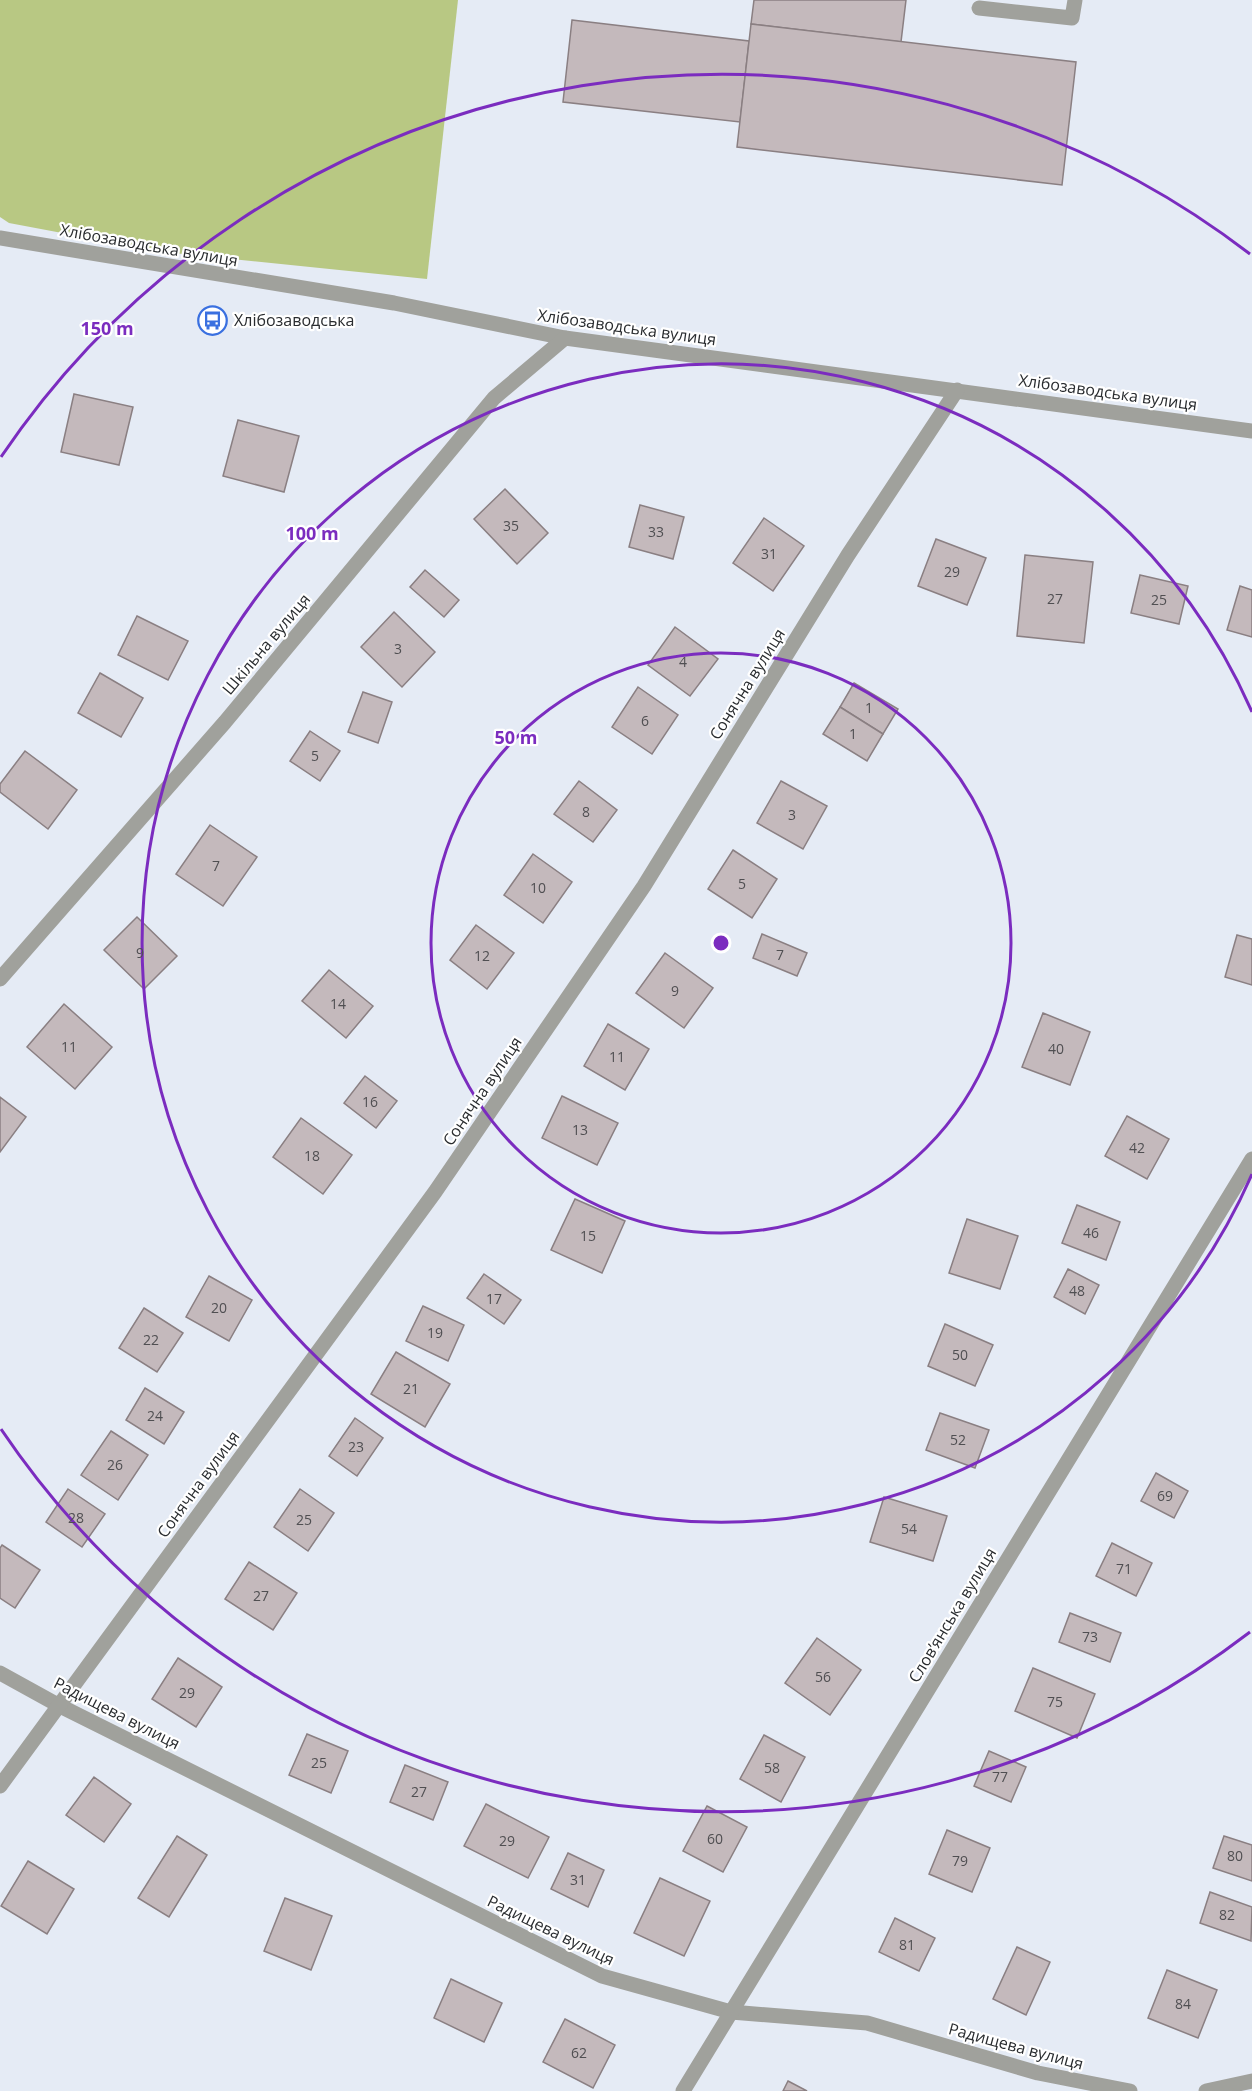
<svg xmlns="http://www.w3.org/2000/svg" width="1252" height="2091" font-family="'Open Sans',sans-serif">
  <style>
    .green { fill: #b8c883 }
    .building { fill: #c4b9bc; stroke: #8a7f82; stroke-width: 1.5 }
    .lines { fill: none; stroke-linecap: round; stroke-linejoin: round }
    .service { stroke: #a0a19c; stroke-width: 15 }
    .minor { stroke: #a0a19c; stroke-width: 15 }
    .ring { fill: none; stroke: #7b2cbf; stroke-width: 3 }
    .labels { text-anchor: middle; stroke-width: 4.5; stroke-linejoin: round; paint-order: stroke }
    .number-label { font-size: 14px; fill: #504f52 }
    .street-label { font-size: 16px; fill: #292c2f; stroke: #fff }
    .poi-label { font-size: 16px; fill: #292c2f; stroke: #fff; text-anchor: start }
    .centre { fill: #7b2cbf; stroke: #fff; stroke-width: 3 }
    .ring-label { font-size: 18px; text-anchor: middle; font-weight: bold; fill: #7b2cbf; stroke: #fff; stroke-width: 4.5; stroke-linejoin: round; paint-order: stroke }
  </style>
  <rect width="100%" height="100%" fill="#e5ebf5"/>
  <path class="green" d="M0,0h458l-31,279 -264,-27 -154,-29 -9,-6z"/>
  <g class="building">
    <path d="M754,0h152l-5,42 -150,-18z"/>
    <path d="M572,20l177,21 -9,81 -177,-20z"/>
    <path d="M751,24l325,38 -14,123 -325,-38z"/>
    <path d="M74,394l59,13 -14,58 -58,-13z"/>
    <path d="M238,420l61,16 -15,56 -61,-16z"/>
    <path d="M505,489l43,44 -31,31 -43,-45z"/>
    <path d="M640,505l44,12 -11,42 -44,-12z"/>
    <path d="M764,518l40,28 -31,45 -40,-28z"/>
    <path d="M936,539l50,19 -19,47 -49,-19z"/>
    <path d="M1025,555l68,7 -9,81 -67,-7z"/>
    <path d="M425,570l34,30 -15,17 -34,-30z"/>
    <path d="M1140,575l48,11 -9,38 -48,-11z"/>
    <path d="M1240,586l12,4v47l-25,-7z"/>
    <path d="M394,612l41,40 -33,35 -41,-40z"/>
    <path d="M137,616l51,25 -20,39 -50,-25z"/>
    <path d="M675,627l43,32 -28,37 -42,-31z"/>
    <path d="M100,673l43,25 -22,39 -43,-24z"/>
    <path d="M854,683l44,26 -15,25 -43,-27z"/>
    <path d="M638,687l40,28 -26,39 -40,-27z"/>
    <path d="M363,692l29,10 -14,41 -30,-11z"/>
    <path d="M840,707l43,27 -16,27 -44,-27z"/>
    <path d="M310,731l30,20 -20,30 -30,-20z"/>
    <path d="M25,751l52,39 -29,39 -48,-37v-8z"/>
    <path d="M579,781l38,29 -24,32 -39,-28z"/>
    <path d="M781,781l46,25 -24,43 -46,-26z"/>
    <path d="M210,825l47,32 -34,49 -47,-32z"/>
    <path d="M733,850l44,29 -25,39 -44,-29z"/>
    <path d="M533,854l39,28 -29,41 -39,-28z"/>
    <path d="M137,917l40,39 -33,33 -40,-39z"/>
    <path d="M476,925l38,28 -27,36 -37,-29z"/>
    <path d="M762,934l45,19 -10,23 -44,-18z"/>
    <path d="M1237,935l15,4v46l-27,-8z"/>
    <path d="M665,953l48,35 -29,40 -48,-35z"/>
    <path d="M329,970l44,36 -27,32 -44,-37z"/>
    <path d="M64,1004l48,43 -37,42 -48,-42z"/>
    <path d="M1043,1013l47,19 -20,53 -48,-18z"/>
    <path d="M608,1024l41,25 -24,41 -41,-24z"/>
    <path d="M365,1076l32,25 -21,27 -32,-25z"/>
    <path d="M562,1096l56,27 -21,42 -55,-27z"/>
    <path d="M0,1097l26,20 -26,35z"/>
    <path d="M1127,1116l42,23 -22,40 -42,-23z"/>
    <path d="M301,1118l51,37 -29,39 -50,-37z"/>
    <path d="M575,1199l50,22 -23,52 -51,-23z"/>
    <path d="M1077,1205l43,17 -14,38 -44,-17z"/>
    <path d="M967,1219l51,17 -18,53 -51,-16z"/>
    <path d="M1068,1269l31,16 -14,29 -31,-17z"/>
    <path d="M484,1274l37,26 -17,24 -37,-26z"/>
    <path d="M209,1276l43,24 -23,41 -43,-24z"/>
    <path d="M423,1306l41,19 -16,36 -42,-20z"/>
    <path d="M144,1308l39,25 -26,39 -38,-24z"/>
    <path d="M945,1324l48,21 -18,41 -47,-20z"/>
    <path d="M396,1352l54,32 -25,43 -54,-33z"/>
    <path d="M145,1388l39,24 -20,32 -38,-24z"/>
    <path d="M940,1413l49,17 -14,38 -49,-18z"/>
    <path d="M355,1418l28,20 -26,38 -28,-20z"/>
    <path d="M111,1431l37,24 -30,45 -37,-25z"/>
    <path d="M1156,1473l32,18 -14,27 -33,-17z"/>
    <path d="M68,1489l37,25 -23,33 -36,-25z"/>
    <path d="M300,1489l34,24 -26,38 -34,-24z"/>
    <path d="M884,1497l63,19 -14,45 -63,-19z"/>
    <path d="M1112,1543l40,20 -16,33 -40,-20z"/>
    <path d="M2,1545l38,25 -25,38 -15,-10v-50z"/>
    <path d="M249,1562l48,31 -24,37 -48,-31z"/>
    <path d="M1070,1613l51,20 -11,29 -51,-20z"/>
    <path d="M817,1638l44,32 -31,45 -45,-32z"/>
    <path d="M178,1658l44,29 -26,40 -44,-28z"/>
    <path d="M1033,1668l62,26 -18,44 -62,-27z"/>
    <path d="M307,1734l41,17 -17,42 -42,-18z"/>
    <path d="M764,1735l41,22 -24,45 -41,-23z"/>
    <path d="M989,1751l37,16 -15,35 -37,-16z"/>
    <path d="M405,1765l43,17 -15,38 -43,-18z"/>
    <path d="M94,1777l37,27 -27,38 -38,-27z"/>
    <path d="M486,1804l63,33 -21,41 -64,-32z"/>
    <path d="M707,1806l40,21 -24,45 -40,-21z"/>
    <path d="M947,1830l43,18 -18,44 -43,-18z"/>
    <path d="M177,1836l30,19 -38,62 -31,-19z"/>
    <path d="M1224,1836l28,9v36l-39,-13z"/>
    <path d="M568,1853l36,17 -16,37 -37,-18z"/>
    <path d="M28,1861l46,28 -27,45 -46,-28z"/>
    <path d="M660,1878l50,23 -26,55 -50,-23z"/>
    <path d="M1210,1892l42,15 -1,34 -51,-18z"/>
    <path d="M285,1898l47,18 -21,54 -47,-19z"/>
    <path d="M895,1918l40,20 -16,33 -40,-19z"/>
    <path d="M1017,1947l33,15 -24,53 -33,-16z"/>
    <path d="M1167,1970l50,20 -19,48 -50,-20z"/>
    <path d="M451,1979l51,24 -18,39 -50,-24z"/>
    <path d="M565,2019l50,26 -22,43 -50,-26z"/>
    <path d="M788,2081l19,10h-24z"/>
  </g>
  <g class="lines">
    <path class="service" d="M979,8l93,10 3,-18"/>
    <g class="minor">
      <path d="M0,238l394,65 171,35 687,93"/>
      <path d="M0,979l225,-257 269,-324 71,-60"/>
      <path d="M0,1673l58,32 544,271 129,36 136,11 171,50 92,18"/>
      <path d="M0,1786l435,-594 209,-306 204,-331 109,-165"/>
      <path d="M683,2091l569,-932"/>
      <path d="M1206,2091l46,-10"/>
    </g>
  </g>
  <g class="ring">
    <circle cx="721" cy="943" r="290"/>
    <path d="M1252 1174A579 579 0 1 1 1252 712"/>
    <path d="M1250 1632A869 869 0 0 1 1 1429M1 457A869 869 0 0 1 1250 254"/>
  </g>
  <defs>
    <symbol id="bus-ring" viewBox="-11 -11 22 22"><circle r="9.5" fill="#fff" stroke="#3a70e0" stroke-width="1.5"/><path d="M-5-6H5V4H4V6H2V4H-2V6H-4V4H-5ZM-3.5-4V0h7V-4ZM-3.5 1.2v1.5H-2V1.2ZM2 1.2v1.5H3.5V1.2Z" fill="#3a70e0"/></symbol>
  </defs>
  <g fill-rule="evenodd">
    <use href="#bus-ring" x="196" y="304" width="33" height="33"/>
  </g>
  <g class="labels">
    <g class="number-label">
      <text x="511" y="531">35</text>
      <text x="656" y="537">33</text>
      <text x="769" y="559">31</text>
      <text x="952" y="577">29</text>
      <text x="1055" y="604">27</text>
      <text x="1159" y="605">25</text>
      <text x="398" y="654">3</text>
      <text x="683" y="667">4</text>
      <text x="869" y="713">1</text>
      <text x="645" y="726">6</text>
      <text x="853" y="739">1</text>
      <text x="315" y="761">5</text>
      <text x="586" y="817">8</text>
      <text x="792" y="820">3</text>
      <text x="216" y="871">7</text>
      <text x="742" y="889">5</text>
      <text x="538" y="893">10</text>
      <text x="140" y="958">9</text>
      <text x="780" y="960">7</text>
      <text x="482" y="961">12</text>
      <text x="675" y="996">9</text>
      <text x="338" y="1009">14</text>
      <text x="69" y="1052">11</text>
      <text x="1056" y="1054">40</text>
      <text x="617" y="1062">11</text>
      <text x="370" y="1107">16</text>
      <text x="580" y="1135">13</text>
      <text x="1137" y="1153">42</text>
      <text x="312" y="1161">18</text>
      <text x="1091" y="1238">46</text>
      <text x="588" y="1241">15</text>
      <text x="1077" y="1296">48</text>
      <text x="494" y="1304">17</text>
      <text x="219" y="1313">20</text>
      <text x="435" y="1338">19</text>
      <text x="151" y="1345">22</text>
      <text x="960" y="1360">50</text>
      <text x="411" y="1394">21</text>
      <text x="155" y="1421">24</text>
      <text x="958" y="1445">52</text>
      <text x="356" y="1452">23</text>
      <text x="115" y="1470">26</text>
      <text x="1165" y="1501">69</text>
      <text x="76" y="1523">28</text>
      <text x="304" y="1525">25</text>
      <text x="909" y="1534">54</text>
      <text x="1124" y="1574">71</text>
      <text x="261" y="1601">27</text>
      <text x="1090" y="1642">73</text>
      <text x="823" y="1682">56</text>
      <text x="187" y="1698">29</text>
      <text x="1055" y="1707">75</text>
      <text x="319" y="1768">25</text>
      <text x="772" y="1773">58</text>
      <text x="1000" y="1782">77</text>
      <text x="419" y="1797">27</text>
      <text x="715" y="1844">60</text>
      <text x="507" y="1846">29</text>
      <text x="1235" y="1861">80</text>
      <text x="960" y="1866">79</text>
      <text x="578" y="1885">31</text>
      <text x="1227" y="1920">82</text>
      <text x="907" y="1950">81</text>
      <text x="1183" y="2009">84</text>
      <text x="579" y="2058">62</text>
    </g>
    <g class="street-label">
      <text transform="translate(149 245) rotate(10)" y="6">Хлібозаводська вулиця</text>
      <text transform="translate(627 327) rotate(8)" y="6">Хлібозаводська вулиця</text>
      <text transform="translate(1108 392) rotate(8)" y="6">Хлібозаводська вулиця</text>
      <text transform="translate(266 644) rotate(-50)" y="6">Шкільна вулиця</text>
      <text transform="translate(747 684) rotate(-58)" y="6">Сонячна вулиця</text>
      <text transform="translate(482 1091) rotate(-56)" y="6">Сонячна вулиця</text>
      <text transform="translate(198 1484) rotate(-54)" y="6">Сонячна вулиця</text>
      <text transform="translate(952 1615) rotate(-59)" y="6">Слов’янська вулиця</text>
      <text transform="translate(117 1713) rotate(27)" y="6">Радищева вулиця</text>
      <text transform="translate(551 1930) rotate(26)" y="6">Радищева вулиця</text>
      <text transform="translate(1016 2046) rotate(15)" y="6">Радищева вулиця</text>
    </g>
    <g class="poi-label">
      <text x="234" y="326">Хлібозаводська</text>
    </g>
  </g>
  <circle cx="721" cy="943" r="9" class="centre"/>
  <g class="ring-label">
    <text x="107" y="335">150 m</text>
    <text x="312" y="540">100 m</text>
    <text x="516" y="744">50 m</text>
  </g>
</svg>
